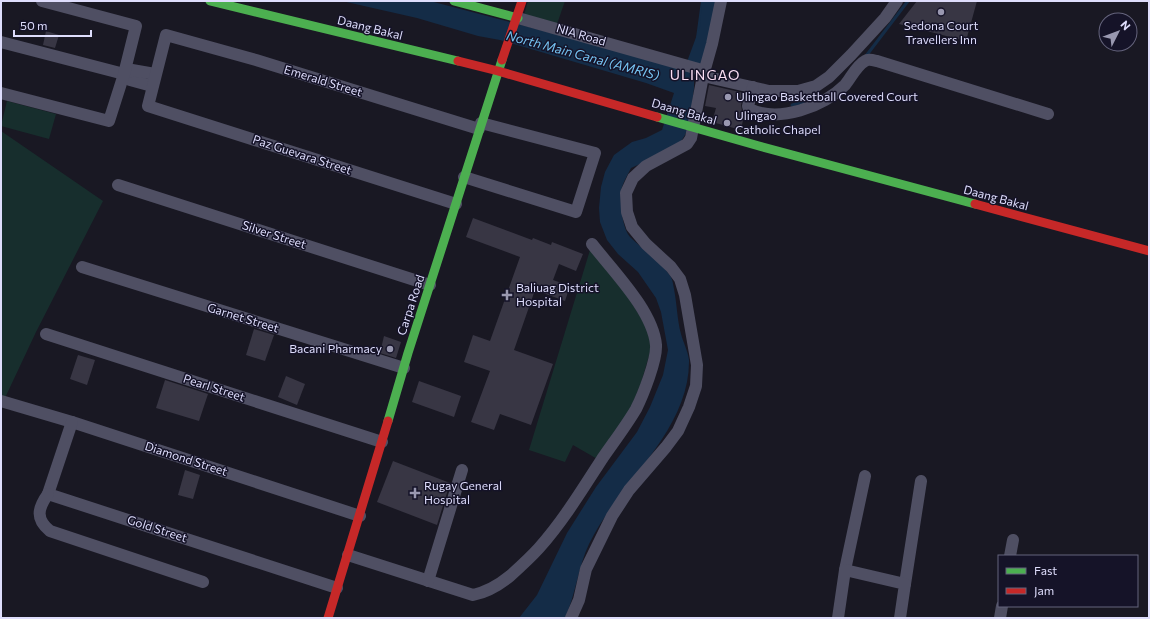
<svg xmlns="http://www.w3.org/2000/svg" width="1150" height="619" font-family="Commissioner,sans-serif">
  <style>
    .green { fill: #172e2d }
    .water { fill: #142c47 }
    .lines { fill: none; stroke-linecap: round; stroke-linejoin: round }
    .stream { stroke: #142c47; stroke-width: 3 }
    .river { stroke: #142c47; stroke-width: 18 }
    .building { fill: #383644 }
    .street { stroke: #4f4f63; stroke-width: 12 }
    .fast { stroke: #4caf50; stroke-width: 9 }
    .jam { stroke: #c62828; stroke-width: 9 }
    .poi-dot { fill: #9998b0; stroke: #151328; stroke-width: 1.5 }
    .labels { text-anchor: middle; stroke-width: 3; stroke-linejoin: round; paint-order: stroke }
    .poi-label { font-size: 12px; fill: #deddfc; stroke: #151328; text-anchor: start }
    .street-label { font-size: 12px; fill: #deddfc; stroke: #151328 }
    .water-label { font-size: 13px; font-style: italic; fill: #75c3f2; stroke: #151328 }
    .quarter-label { font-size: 14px; letter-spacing: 1px; fill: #fcdff4; stroke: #151328 }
  </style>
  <rect width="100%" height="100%" fill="#191823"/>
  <g class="green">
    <path d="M528,1h37l-8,23 -33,-9z"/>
    <path d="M7,101l49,13 -7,25 -48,-13z"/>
    <path d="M1,131l102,70 -67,131 -32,68 -3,-1z"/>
    <path d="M590,250h9l55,89 -13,44 -19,46 -23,31 -26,-15 -8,17 -36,-12z"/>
  </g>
  <path class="water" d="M342,1h88l258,68 5,-9 8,-59h11l-10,49 -8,21v17l-4,33 -5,14 -5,8 -11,8 -38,17c-3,6 -7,13 -9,19 -3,12 0,41 8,50 13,13 31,24 41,40 2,4 2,8 3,12 3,15 3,30 7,45 2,8 7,17 8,26 1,71 -71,124 -100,184 -11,23 -13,50 -24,74h-46l18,-23 30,-62 29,-46 41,-55 13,-25 13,-32 5,-25 -7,-38 -5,-14 -18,-26 -20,-18 -11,-14 -7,-18 -1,-14 2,-21 4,-15 9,-17 18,-13 14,-4 16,-8 12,-37 -28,-10 -146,-43 -22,-4 -61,-18z"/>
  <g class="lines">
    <g class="stream">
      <path d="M866,56l42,-55"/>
      <path d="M792,105l20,-5"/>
    </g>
    <path class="river" d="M695,66l14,-38 2,-27"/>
  </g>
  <g class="building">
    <path d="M917,1h60l-11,40 -67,-17z"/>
    <path d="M46,31l13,4 -4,13 -12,-3z"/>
    <path d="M709,85l35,8 -3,12 1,6 2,4 -3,15 -29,-8 4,-14 -11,-2z"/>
    <path d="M473,218l59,22 1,-2 18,7 1,-3 31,12 -7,17 -17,-7 -6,16 17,6 -5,15 -30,-11 -21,60 39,14 -22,61 -31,-11 -6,16 -23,-8 19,-51 -26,-9 9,-27 17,6 30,-84 -54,-20z"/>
    <path d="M254,329l20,6 -9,26 -19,-6z"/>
    <path d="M384,336l17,6 -5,16 -16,-5z"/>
    <path d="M78,355l17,5 -8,25 -17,-6z"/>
    <path d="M286,376l19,8 -8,21 -19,-8z"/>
    <path d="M165,380l43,14 -9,27 -43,-13z"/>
    <path d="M419,381l42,15 -7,21 -42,-15z"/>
    <path d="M393,461l57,22 -13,42 -60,-23z"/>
    <path d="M185,470l15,5 -7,24 -15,-4z"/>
  </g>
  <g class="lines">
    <g class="street">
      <path d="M518,18l184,52 1,6 66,15h29l18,-5 13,-9 22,-22 34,-37 12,-17"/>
      <path d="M1,42l123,32 6,6 22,6"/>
      <path d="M124,74l8,-4 23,4"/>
      <path d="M753,87l-5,19 1,3c30,14 74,-2 96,-24 6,-7 11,-19 20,-24 3,-2 7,-1 12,0l171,53"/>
      <path d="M1,93l108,28 15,-47 12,-48 -94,-25"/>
      <path d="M464,177l112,35 19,-59 -114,-30"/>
      <path d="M118,185l312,100"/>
      <path d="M456,204l-308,-98 18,-71 90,25 223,69"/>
      <path d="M82,267l322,101"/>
      <path d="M46,334l336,108"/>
      <path d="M1,401l71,21 288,94"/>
      <path d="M72,422l-24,72 289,94"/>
      <path d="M48,494c-10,14 -13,25 2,37l153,51"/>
      <path d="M348,555l125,40c14,-3 26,-10 37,-19 10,-9 20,-18 29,-28 24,-27 43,-58 63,-89 11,-16 24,-33 34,-50 7,-14 21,-49 20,-64 -3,-34 -43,-74 -64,-101"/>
      <path d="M1010,556l3,-16"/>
      <path d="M845,570l20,-94"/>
      <path d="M428,581l34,-111"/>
      <path d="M905,584l16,-103"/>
      <path d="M571,618l8,-18 7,-31 26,-53 17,-26 37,-43 12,-16 11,-24 7,-21 1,-21 -12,-70 -5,-16 -9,-12 -25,-23 -14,-17 -5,-15 -1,-19 7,-15 13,-12 41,-22 4,-6 12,-62 9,-32 9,-43"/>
      <path d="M838,618l7,-48 60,14 -5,34"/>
      <path d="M1000,618l2,-12"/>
    </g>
    <g class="fast">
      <path d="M210,1l248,60"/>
      <path d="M454,1l64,17"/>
      <path d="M657,117l102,29 216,58"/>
      <path d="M388,421l20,-68 94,-293"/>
    </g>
    <g class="jam">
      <path d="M502,60l20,-59"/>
      <path d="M458,61l40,10 159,46"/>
      <path d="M975,204l174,47"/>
      <path d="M328,618l60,-197"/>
    </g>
  </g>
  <g class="poi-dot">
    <circle cx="941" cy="12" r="4"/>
    <circle cx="728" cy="97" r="4"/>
    <circle cx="727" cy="123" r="4"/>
    <path d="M505 289h4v4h4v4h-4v4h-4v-4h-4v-4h4z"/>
    <circle cx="390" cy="349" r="4"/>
    <path d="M413 487h4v4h4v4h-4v4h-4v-4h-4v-4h4z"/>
  </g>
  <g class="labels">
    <g class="poi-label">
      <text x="941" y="30" text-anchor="middle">Sedona Court<tspan x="941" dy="14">Travellers Inn</tspan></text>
      <text x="736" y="101">Ulingao Basketball Covered Court</text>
      <text x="735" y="120">Ulingao<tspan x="735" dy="14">Catholic Chapel</tspan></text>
      <text x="516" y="292">Baliuag District<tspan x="516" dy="14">Hospital</tspan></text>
      <text x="382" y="353" text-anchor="end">Bacani Pharmacy</text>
      <text x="424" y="490">Rugay General<tspan x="424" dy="14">Hospital</tspan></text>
    </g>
    <g class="street-label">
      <text transform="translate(370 28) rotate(14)" y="4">Daang Bakal</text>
      <text transform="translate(581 35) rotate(16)" y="4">NIA Road</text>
      <text transform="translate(323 81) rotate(17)" y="4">Emerald Street</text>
      <text transform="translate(684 112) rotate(16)" y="4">Daang Bakal</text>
      <text transform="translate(302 155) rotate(18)" y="4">Paz Guevara Street</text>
      <text transform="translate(996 198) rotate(15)" y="4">Daang Bakal</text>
      <text transform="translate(274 235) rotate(18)" y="4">Silver Street</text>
      <text transform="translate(411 305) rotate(-72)" y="4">Carpa Road</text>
      <text transform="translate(243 318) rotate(17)" y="4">Garnet Street</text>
      <text transform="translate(214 388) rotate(18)" y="4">Pearl Street</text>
      <text transform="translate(186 459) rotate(18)" y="4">Diamond Street</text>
      <text transform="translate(157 529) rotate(18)" y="4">Gold Street</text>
    </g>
    <g class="water-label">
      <text transform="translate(583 55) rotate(15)" y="5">North Main Canal (AMRIS)</text>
    </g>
    <g class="quarter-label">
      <text x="705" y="80">ULINGAO</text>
    </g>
  </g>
  <rect width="1150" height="619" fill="none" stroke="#deddfc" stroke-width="4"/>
  <rect x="998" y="555" width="140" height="52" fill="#151328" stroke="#65647d"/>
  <rect x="1006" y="568" width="20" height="6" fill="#4caf50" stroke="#65647d"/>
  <text x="1034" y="575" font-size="12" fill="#deddfc">Fast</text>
  <rect x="1006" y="588" width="20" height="6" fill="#c62828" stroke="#65647d"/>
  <text x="1034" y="595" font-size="12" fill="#deddfc">Jam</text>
  <g transform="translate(1118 32) rotate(48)"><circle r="19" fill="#151328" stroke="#65647d"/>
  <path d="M0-3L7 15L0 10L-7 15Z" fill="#9998b0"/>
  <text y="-6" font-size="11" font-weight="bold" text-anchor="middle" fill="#deddfc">N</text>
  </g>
  <path d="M14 30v6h77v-6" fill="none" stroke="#deddfc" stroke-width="2"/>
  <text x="20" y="30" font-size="12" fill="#deddfc" stroke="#151328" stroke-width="3" paint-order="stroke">50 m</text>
</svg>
